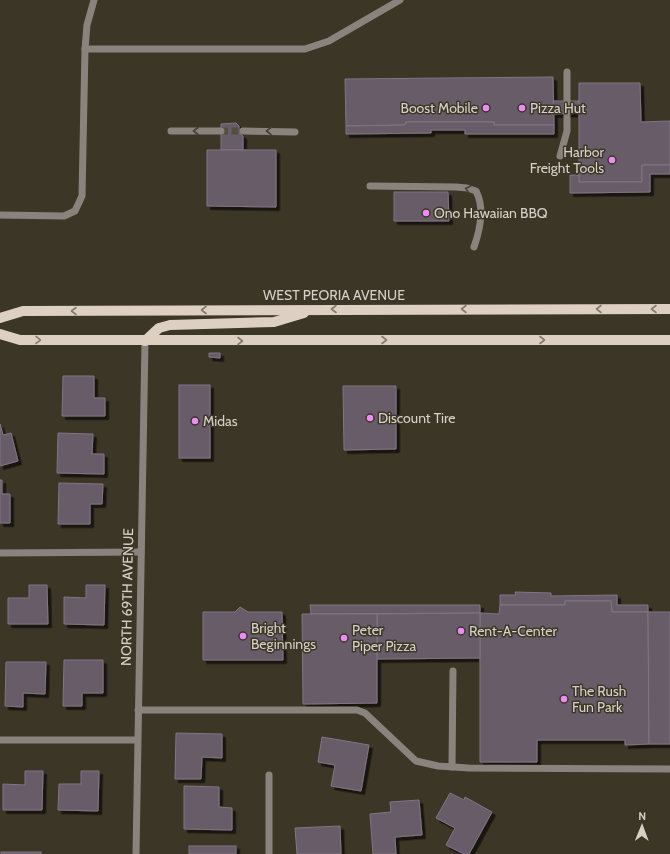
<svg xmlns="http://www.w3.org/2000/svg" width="670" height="854" font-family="Cabin,sans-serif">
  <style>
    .building { fill: #675b69; stroke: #827584; filter: url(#shadow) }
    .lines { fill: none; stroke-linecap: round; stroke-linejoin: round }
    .minor-tunnel { stroke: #534d3e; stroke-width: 7; stroke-dasharray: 7 3.5; stroke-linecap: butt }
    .minor { stroke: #8a837d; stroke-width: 7 }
    .major { stroke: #decfc3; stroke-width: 10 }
    .oneway { stroke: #484233 }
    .oneway2 { stroke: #857b6d }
    .poi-dot { fill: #ee8bf7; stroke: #3c3626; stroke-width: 1.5 }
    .labels { text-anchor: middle; stroke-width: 3; stroke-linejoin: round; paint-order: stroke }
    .poi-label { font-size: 14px; fill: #d5d1c8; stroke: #3c3626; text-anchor: start }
    .street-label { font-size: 14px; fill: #d5d1c8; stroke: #3c3626 }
  </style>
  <defs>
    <filter id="shadow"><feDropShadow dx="3.5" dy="3.5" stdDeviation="0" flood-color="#0009"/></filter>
  </defs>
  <rect width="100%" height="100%" fill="#3c3626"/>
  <g class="building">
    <path d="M553,77l1,48h-60v-3h-88l-1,3 -59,1 -1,-47z"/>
    <path d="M579,83h61l1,39 29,-1v44h-28v17h-63z"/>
    <path d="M553,101h26v12l-25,1z"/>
    <path d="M406,122h88v3h60v9h-89v-4h-34v3l-85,1v-8l59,-1z"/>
    <path d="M236,123l3,3v7l4,3v14h-22v-26z"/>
    <path d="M207,150h69v57l-69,-1z"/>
    <path d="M642,165h28v9h-20v18l-80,1v-18h9v7h63z"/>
    <path d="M394,192h54l1,29h-55z"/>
    <path d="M209,353h11v5l-11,-1z"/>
    <path d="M63,376h31v22h11v18h-43z"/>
    <rect x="179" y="385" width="31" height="73"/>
    <path d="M343,386h53v63l-52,1z"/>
    <path d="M0,424l3,11 8,-2 7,28 -18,5z"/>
    <path d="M58,433l35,1 -1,20h12v20l-47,-1z"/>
    <path d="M0,480h2v14h8v29h-10z"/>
    <path d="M59,483l44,1 -1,20h-12v20h-32z"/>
    <path d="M29,585h18l1,39h-40v-26h21z"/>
    <path d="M86,585h19l-1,40 -40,-1v-27l22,1z"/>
    <path d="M515,592l36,1v3l66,-1v10h31v7h-36l-1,-11h-46v4h-65v-10h16z"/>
    <path d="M565,601h46l1,11h36l1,132 -24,1v-5h-88v22h-57v-149l19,1 1,-9h65z"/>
    <path d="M310,605h170v8l-169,1z"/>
    <path d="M240,607l8,5h34l1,48h-80v-48h32z"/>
    <path d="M648,612h22v132h-21z"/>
    <path d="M480,613v45l-103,1v-45z"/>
    <path d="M302,614h75v89l-74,1z"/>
    <path d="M64,660h39v33h-21v13h-19z"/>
    <path d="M6,662h40l-1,32 -22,-1v14l-18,-1z"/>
    <path d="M176,733l46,1v24l-20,-1 -1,22h-26z"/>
    <path d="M322,737l47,8 -8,46 -30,-5 4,-21 -17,-3z"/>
    <path d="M25,771h18l-1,39h-39v-26l22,1z"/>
    <path d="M81,771h18l-1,40 -40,-1 1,-26h22z"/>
    <path d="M184,786l35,1v20l13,1v22l-48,-1z"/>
    <path d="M450,793l14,7 1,-3 27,15 -23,42h-5l-18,-9 9,-17 -19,-10z"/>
    <path d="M419,800l3,35 -27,2 1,17h-23l-3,-40 21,-2 -1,-10z"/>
    <path d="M340,826l1,28h-44l-2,-26z"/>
    <rect x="189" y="846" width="47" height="8"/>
    <rect x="1" y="852" width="40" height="2"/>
  </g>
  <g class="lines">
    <path class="minor-tunnel" d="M221,131h22"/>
    <g class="minor">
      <path d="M85,49h220l24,-8 71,-41"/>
      <path d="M171,131h50"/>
      <path d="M243,131l52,1"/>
      <path d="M560,156l7,-25v-59"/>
      <path d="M370,186l86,1 11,1 9,3c9,17 4,39 -2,56"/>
      <path d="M0,215l64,1 11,-5 7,-15 3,-147 2,-24 7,-25"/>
      <path d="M0,553l141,-1"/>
      <path d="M138,710h219l8,3 51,48 22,5 31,2 201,1"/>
      <path d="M0,740h137"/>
      <path d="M452,767l1,-96"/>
      <path d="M136,854l9,-513"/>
      <path d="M269,854v-79"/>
    </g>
    <g class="major">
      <path d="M0,318l23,-7 647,-2"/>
      <path d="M0,334l20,6h650"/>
      <path d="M145,341l14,-13 11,-3 104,-3 30,-9"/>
    </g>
  </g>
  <defs><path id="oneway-chevron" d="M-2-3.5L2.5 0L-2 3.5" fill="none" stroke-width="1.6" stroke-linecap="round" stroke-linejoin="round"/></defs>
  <g class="oneway">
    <use href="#oneway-chevron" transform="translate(196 131) rotate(-180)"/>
    <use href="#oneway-chevron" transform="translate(269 131) rotate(-180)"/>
    <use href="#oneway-chevron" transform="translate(468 189) rotate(-166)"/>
  </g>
  <g class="oneway2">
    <use href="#oneway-chevron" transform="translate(334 309) rotate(180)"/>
    <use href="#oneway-chevron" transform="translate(464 309) rotate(180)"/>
    <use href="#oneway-chevron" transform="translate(599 309) rotate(-180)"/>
    <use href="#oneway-chevron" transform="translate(654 309) rotate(-180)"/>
    <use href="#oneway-chevron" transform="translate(204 310) rotate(180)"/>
    <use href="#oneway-chevron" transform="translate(74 311) rotate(180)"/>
    <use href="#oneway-chevron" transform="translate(38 340) rotate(1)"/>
    <use href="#oneway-chevron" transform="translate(384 340)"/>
    <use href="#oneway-chevron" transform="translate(542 340)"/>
    <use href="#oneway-chevron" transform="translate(240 341)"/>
  </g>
  <g class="poi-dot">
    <circle cx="486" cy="108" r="4"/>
    <circle cx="522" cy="108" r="4"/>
    <circle cx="612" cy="160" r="4"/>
    <circle cx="426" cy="213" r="4"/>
    <circle cx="370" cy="418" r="4"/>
    <circle cx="195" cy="421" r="4"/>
    <circle cx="461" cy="631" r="4"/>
    <circle cx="243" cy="636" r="4"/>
    <circle cx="344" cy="638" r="4"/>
    <circle cx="564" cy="699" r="4"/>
  </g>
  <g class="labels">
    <g class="poi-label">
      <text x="478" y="113" text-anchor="end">Boost Mobile</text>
      <text x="530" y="113">Pizza Hut</text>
      <text x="604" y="157" text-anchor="end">Harbor<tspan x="604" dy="16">Freight Tools</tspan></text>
      <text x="434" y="218">Ono Hawaiian BBQ</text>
      <text x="378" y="423">Discount Tire</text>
      <text x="203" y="426">Midas</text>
      <text x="251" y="633">Bright<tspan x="251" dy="16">Beginnings</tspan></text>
      <text x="352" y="635">Peter<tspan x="352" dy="16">Piper Pizza</tspan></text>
      <text x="469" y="636">Rent-A-Center</text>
      <text x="572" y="696">The Rush<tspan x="572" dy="16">Fun Park</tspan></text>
    </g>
    <g class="street-label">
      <text x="334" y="300">WEST PEORIA AVENUE</text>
      <text transform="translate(127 597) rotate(-89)" y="5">NORTH 69TH AVENUE</text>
    </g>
  </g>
  <g transform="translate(642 826) rotate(1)" stroke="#3c3626" stroke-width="3" paint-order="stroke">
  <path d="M0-3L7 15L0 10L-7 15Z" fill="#d5d1c8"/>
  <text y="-6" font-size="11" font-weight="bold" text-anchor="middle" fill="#d5d1c8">N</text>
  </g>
</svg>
